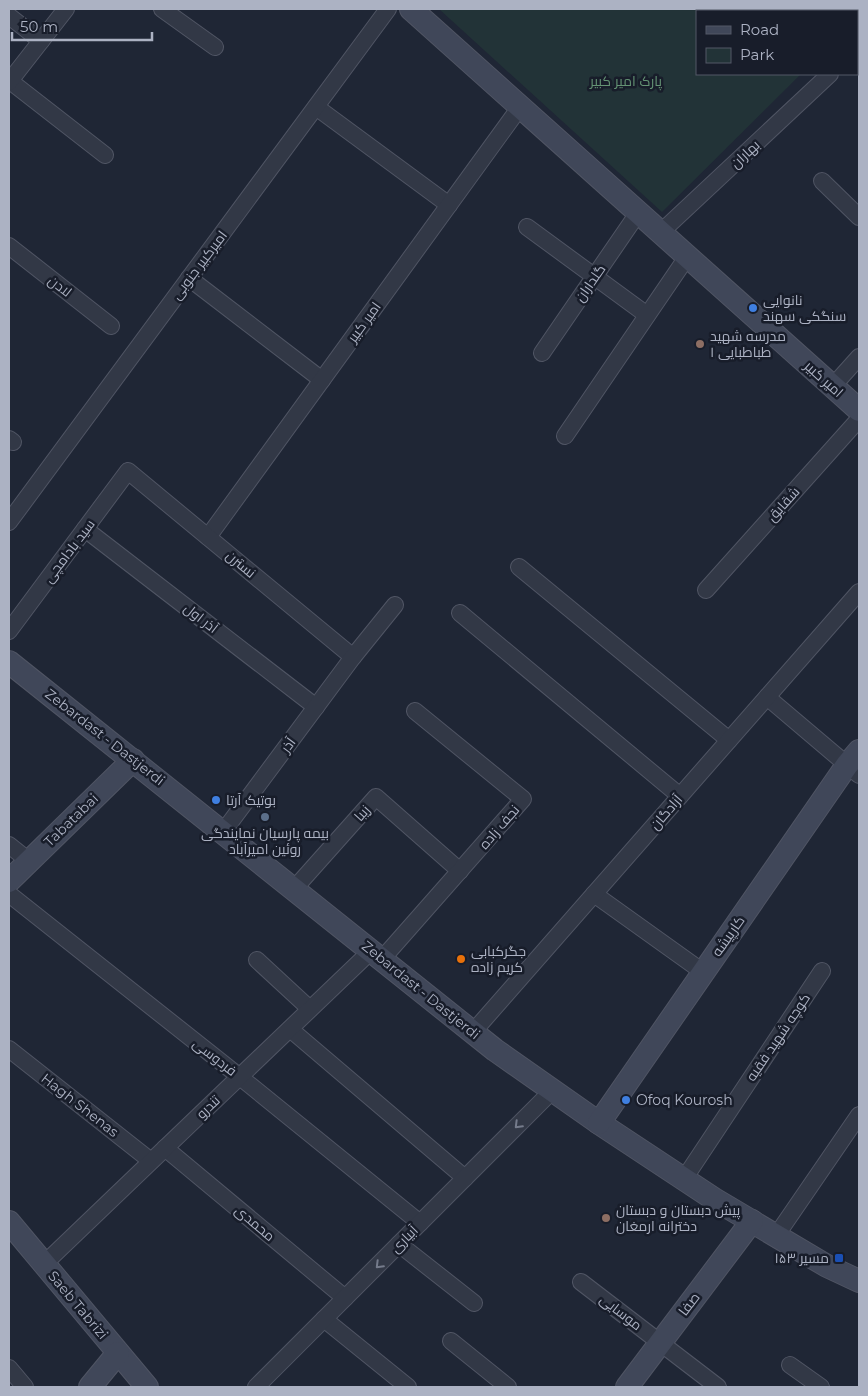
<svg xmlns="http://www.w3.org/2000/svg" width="868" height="1396" font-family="Montserrat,Cairo,sans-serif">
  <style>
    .green { fill: #223337 }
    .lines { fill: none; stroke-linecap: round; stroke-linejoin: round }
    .street-casing { stroke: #505564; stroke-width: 18 }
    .secondary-casing { stroke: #505564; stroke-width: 24 }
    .street { stroke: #323846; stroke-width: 16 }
    .secondary { stroke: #404759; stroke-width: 22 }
    .oneway { stroke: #757b8b }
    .shop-dot { fill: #3f7fe0; stroke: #181d2a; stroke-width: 2 }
    .education-dot { fill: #8d6e63; stroke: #181d2a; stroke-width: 2 }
    .service-dot { fill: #5c6f8a; stroke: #181d2a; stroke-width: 2 }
    .food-dot { fill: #e8710a; stroke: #181d2a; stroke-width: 2 }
    .transit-dot { fill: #1a4fb4; stroke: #181d2a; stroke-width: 2 }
    .labels { text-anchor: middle; stroke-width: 5; stroke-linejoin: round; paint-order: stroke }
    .park-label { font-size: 14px; fill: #649374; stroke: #181d2a }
    .street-label { font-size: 14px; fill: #acb2c3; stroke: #181d2a }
    .poi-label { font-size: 14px; fill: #acb2c3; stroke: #181d2a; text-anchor: start }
  </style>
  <rect width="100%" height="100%" fill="#1f2635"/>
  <path class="green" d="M439,9h420v7l-2,2v-7h-160v63h104l-139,138z"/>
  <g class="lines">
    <defs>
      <g id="street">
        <path d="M162,9l53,38"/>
        <path d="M9,16l32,25"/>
        <path d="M857,48l2,-2"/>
        <path d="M10,81l95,74"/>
        <path d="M9,82l57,-73"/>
        <path d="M316,107l133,98"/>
        <path d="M822,181l37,36"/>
        <path d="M527,227l120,88"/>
        <path d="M660,233l170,-159"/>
        <path d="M9,246l102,80"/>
        <path d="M189,278l133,102"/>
        <path d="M542,353l96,-140"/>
        <path d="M833,386l26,-29"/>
        <path d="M565,436l122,-179"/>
        <path d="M9,439l4,3"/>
        <path d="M9,522l379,-513"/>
        <path d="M85,529l231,178"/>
        <path d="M208,537l312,-430"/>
        <path d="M519,567l210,173"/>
        <path d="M706,590l153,-171"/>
        <path d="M460,613l220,183"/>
        <path d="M9,631l119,-160 225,186"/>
        <path d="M767,697l92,78"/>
        <path d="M223,832l130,-175 42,-52"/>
        <path d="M9,845l20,16"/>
        <path d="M294,889l82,-92 84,74"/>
        <path d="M9,894l231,183 180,146"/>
        <path d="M594,894l109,78"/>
        <path d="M382,959l141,-160 -108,-88"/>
        <path d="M257,960l53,49"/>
        <path d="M290,1029l175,149"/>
        <path d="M473,1032l386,-440"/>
        <path d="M9,1049l142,112"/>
        <path d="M165,1148l180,150"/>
        <path d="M684,1179l138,-208"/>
        <path d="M776,1236l83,-121"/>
        <path d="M399,1244l75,59"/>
        <path d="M44,1264l327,-313"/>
        <path d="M581,1282l137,105"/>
        <path d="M324,1319l84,68"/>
        <path d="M451,1341l57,46"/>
        <path d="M790,1365l31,22"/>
        <path d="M9,1368l16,19"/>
        <path d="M256,1387l297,-297"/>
      </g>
      <g id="secondary">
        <path d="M411,9l448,401"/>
        <path d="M9,662l486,388 104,73 115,76 113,67 32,15"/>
        <path d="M9,881l124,-121"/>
        <path d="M599,1123l248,-358 12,-14"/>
        <path d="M9,1222l138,165"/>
        <path d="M90,1387l28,-34"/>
        <path d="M627,1387l125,-166"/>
      </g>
    </defs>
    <use href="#street" class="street-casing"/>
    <use href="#secondary" class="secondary-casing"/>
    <use href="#street" class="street"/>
    <use href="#secondary" class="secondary"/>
  </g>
  <defs><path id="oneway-chevron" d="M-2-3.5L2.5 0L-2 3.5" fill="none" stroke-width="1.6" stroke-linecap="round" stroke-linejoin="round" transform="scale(1.25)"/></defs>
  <g class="oneway">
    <use href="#oneway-chevron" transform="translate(518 1125) rotate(135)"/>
    <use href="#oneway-chevron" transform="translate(379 1265) rotate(135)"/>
  </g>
  <g class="shop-dot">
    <circle cx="753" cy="308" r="5"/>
    <circle cx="216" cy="800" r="5"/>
    <circle cx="626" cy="1100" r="5"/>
  </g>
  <g class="education-dot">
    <circle cx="700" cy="344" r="5"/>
    <circle cx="606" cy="1218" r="5"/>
  </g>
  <circle class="service-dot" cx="265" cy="817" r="5"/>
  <circle class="food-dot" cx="461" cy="959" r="5"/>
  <rect class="transit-dot" x="834" y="1253" width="10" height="10" rx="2.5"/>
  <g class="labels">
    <g class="park-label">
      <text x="626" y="86">پارک امیر کبیر</text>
    </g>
    <g class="street-label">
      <text transform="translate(745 154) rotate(-43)" y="5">بهاران</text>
      <text transform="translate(199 265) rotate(-53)" y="5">امیرکبیر جنوبی</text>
      <text transform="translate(590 283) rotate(-55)" y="5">گلداران</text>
      <text transform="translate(60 286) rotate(38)" y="5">لادن</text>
      <text transform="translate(364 322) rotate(-54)" y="5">امیر کبیر</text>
      <text transform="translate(824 379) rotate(42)" y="5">امیر کبیر</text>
      <text transform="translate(783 504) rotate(-48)" y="5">شقایق</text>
      <text transform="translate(69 551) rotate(-53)" y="5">سید بادامچی</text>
      <text transform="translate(241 564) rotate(40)" y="5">نسترن</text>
      <text transform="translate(201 618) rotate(38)" y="5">آذر اول</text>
      <text transform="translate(105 737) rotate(38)" y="5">Zebardast - Dastjerdi</text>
      <text transform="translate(288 745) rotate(-53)" y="5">آذر</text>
      <text transform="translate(666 812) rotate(-49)" y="5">آزادگان</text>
      <text transform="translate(362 813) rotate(-48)" y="5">زیبا</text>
      <text transform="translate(71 820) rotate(-44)" y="5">Tabatabai</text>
      <text transform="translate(499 827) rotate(-49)" y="5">نجف زاده</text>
      <text transform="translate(728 936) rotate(-55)" y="5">کارپیشه</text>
      <text transform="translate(421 990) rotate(39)" y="5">Zebardast - Dastjerdi</text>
      <text transform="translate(778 1037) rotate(-56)" y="5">کوچه شهید فقیه</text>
      <text transform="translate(215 1057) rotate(38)" y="5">فردوسی</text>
      <text transform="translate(80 1105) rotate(38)" y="5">Hagh Shenas</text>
      <text transform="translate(208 1107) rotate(-44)" y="5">تندرو</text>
      <text transform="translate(255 1223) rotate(40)" y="5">محمدی</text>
      <text transform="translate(404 1239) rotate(-45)" y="5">آبیاری</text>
      <text transform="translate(689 1304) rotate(-53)" y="5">صفا</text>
      <text transform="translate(78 1305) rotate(50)" y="5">Saeb Tabrizi</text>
      <text transform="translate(621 1312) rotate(38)" y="5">موسایی</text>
    </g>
    <g class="poi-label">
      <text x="763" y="305">نانوایی<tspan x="763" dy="16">سنگکی سهند</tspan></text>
      <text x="710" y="341">مدرسه شهید<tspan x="710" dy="16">طباطبایی ۱</tspan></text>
      <text x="226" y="805">بوتیک آرتا</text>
      <text x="265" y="838" text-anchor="middle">بیمه پارسیان نمایندگی<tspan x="265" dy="16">روئین امیرآباد</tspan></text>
      <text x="471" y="956">جگرکبابی<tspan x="471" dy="16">کریم زاده</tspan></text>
      <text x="636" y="1105">Ofoq Kourosh</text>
      <text x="616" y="1215">پیش دبستان و دبستان<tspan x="616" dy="16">دخترانه ارمغان</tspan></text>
      <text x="829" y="1263" text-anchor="end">مسیر ۱۵۳</text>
    </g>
  </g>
  <rect width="868" height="1396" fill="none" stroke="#acb2c3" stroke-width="20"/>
  <rect x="696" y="10" width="162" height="65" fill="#181d2a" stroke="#535967"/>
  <rect x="706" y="26" width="25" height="8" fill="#404759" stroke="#535967"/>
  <text x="740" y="35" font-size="15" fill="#acb2c3">Road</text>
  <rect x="706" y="48" width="25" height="15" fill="#223337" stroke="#535967"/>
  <text x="740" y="60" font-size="15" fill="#acb2c3">Park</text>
  <path d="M12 32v8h140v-8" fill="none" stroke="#acb2c3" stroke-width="2.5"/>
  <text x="20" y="32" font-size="15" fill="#acb2c3" stroke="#181d2a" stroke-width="4" paint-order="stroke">50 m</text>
</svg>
